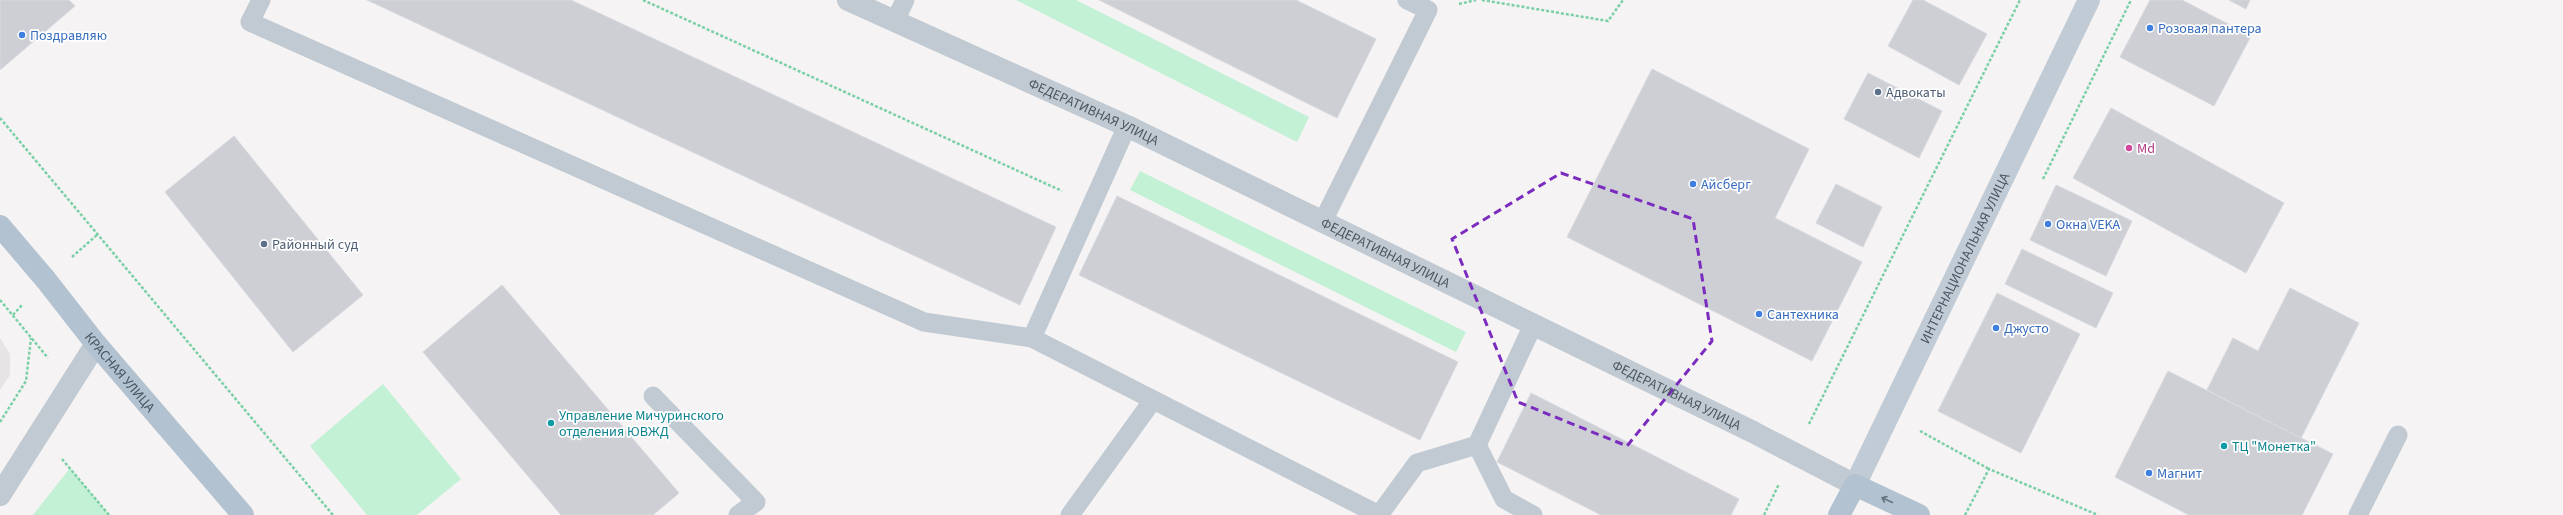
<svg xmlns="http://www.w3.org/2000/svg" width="2563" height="515" viewBox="0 0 2563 515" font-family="'Source Sans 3',sans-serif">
<rect width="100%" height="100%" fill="#f5f3f3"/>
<path fill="#e6e4e5" d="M0,338L10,354V375L0,390Z"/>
<path fill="#c3f1d5" d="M1016,0H1076L1309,117L1297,142Z
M1140,171L1466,332L1456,352L1130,190Z
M383,384L461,479L417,515H367L310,446Z
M70,468L109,515H33Z"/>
<path fill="#cdcfd5" stroke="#d7d9de" d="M0,0H69L75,6L0,70Z
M367,0H571L1056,227L1020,305Z
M1099,0H1296L1376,39L1337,118Z
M1913,0H1923L1987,34L1959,85L1888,46Z
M2150,0H2182L2251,36L2214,106L2120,57Z
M2229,0H2250L2246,9Z
M1652,69L1809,149L1775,218L1862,262L1812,361L1567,237Z
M1868,73L1942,111L1919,158L1844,119Z
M2111,108L2284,203L2246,273L2073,178Z
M234,136L363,295L293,352L165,192Z
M1836,184L1882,207L1863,247L1816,223Z
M2056,185L2132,221L2106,276L2030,240Z
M1117,196L1458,362L1420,440L1079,275Z
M2022,249L2113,293L2096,328L2005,284Z
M502,285L679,493L653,515H561L423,352Z
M2290,288L2359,323L2301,438L2207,390L2233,338L2258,351Z
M1997,293L2080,334L2021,453L1938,411Z
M2168,371L2333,454L2302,515H2189L2115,477Z
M1531,393L1739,499L1731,515H1601L1497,462Z"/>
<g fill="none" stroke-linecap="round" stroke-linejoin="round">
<path stroke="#7ad0a6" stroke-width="2.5" stroke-dasharray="3 2" stroke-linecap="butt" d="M643,0L1062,191
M1482,0L1608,21L1623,0
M1459,4L1476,0
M0,118L333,515
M2043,179L2131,0
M72,257L98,234
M0,300L48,358
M13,315L22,305
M0,422L26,381L31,338
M1809,424L2020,0
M1920,431L1989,469
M62,459L109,515
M1764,515L1779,484
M1965,515L1989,469L2098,515"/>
<path stroke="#c1cad2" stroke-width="19" d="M261,0L250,22L924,322L1032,338
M895,21L905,0
M1127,126L1032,338L1379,515L1417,463L1477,445L1533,325
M1323,221L1428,10L1407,0
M653,396L756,502L738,515
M1477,445L1504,499L1533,515
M1070,515L1153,400
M2358,515L2398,435"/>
<g stroke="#c1cad2" stroke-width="22">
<path id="s1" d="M848,0L1127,126L1753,432L1855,485"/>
<path d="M0,495L96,344"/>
</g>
<path stroke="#c1cbd6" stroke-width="22" id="s2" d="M1855,485L2089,0"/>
<g stroke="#b3c2d1" stroke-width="22">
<path id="s3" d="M0,226L46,280L96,344L243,515"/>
<path d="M1839,515L1855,485L1919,515"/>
</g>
</g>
<defs><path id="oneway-shaft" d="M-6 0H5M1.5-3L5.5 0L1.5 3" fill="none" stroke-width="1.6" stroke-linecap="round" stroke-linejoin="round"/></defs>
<use stroke="#64717d" href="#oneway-shaft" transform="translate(1887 500) rotate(-155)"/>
<path fill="none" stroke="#7b2cbf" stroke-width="3" stroke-dasharray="8 5" stroke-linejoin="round" d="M1561,173L1693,219L1712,341L1627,446L1518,402L1452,239Z"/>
<g fill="#3f7fe0" stroke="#fff" stroke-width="1.5">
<circle cx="2150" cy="28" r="4"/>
<circle cx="22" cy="35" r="4"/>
<circle cx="1693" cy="184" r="4"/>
<circle cx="2048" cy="224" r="4"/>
<circle cx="1759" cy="314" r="4"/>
<circle cx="1996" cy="328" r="4"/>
<circle cx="2149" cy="473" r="4"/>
</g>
<g fill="#5c6f8a" stroke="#fff" stroke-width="1.5">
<circle cx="1878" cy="92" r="4"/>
<circle cx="264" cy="244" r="4"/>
</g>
<circle fill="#d1479c" stroke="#fff" stroke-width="1.5" cx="2129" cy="148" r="4"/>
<g fill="#0f9aa8" stroke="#fff" stroke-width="1.5">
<circle cx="551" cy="423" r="4"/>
<circle cx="2224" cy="446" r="4"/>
</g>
<g text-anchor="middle" stroke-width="3.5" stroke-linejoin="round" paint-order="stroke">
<g font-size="14" fill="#366cbe" stroke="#fff" text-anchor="start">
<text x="2158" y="33">Розовая пантера</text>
<text x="30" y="40">Поздравляю</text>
<text x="1701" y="189">Айсберг</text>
<text x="2056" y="229">Окна VEKA</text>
<text x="1767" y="319">Сантехника</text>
<text x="2004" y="333">Джусто</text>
<text x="2157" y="478">Магнит</text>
</g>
<g font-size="14" fill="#4e5e75" stroke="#fff" text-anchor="start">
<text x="1886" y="97">Адвокаты</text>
<text x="272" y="249">Районный суд</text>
</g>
<g font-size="14" fill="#4a5661" stroke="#fff">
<text dy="5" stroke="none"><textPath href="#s1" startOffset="270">ФЕДЕРАТИВНАЯ УЛИЦА</textPath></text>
<text dy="5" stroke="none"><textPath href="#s1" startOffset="594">ФЕДЕРАТИВНАЯ УЛИЦА</textPath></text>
<text dy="5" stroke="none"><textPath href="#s2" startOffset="252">ИНТЕРНАЦИОНАЛЬНАЯ УЛИЦА</textPath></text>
<text dy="5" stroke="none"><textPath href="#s3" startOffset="189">КРАСНАЯ УЛИЦА</textPath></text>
<text dy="5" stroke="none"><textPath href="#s1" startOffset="918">ФЕДЕРАТИВНАЯ УЛИЦА</textPath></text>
</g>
<g font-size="14" fill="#b23c85" stroke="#fff" text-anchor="start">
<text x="2137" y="153">Md</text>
</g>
<g font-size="14" fill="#0d838f" stroke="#fff" text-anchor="start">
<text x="559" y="420">Управление Мичуринского<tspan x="559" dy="16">отделения ЮВЖД</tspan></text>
<text x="2232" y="451">ТЦ "Монетка"</text>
</g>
</g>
</svg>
